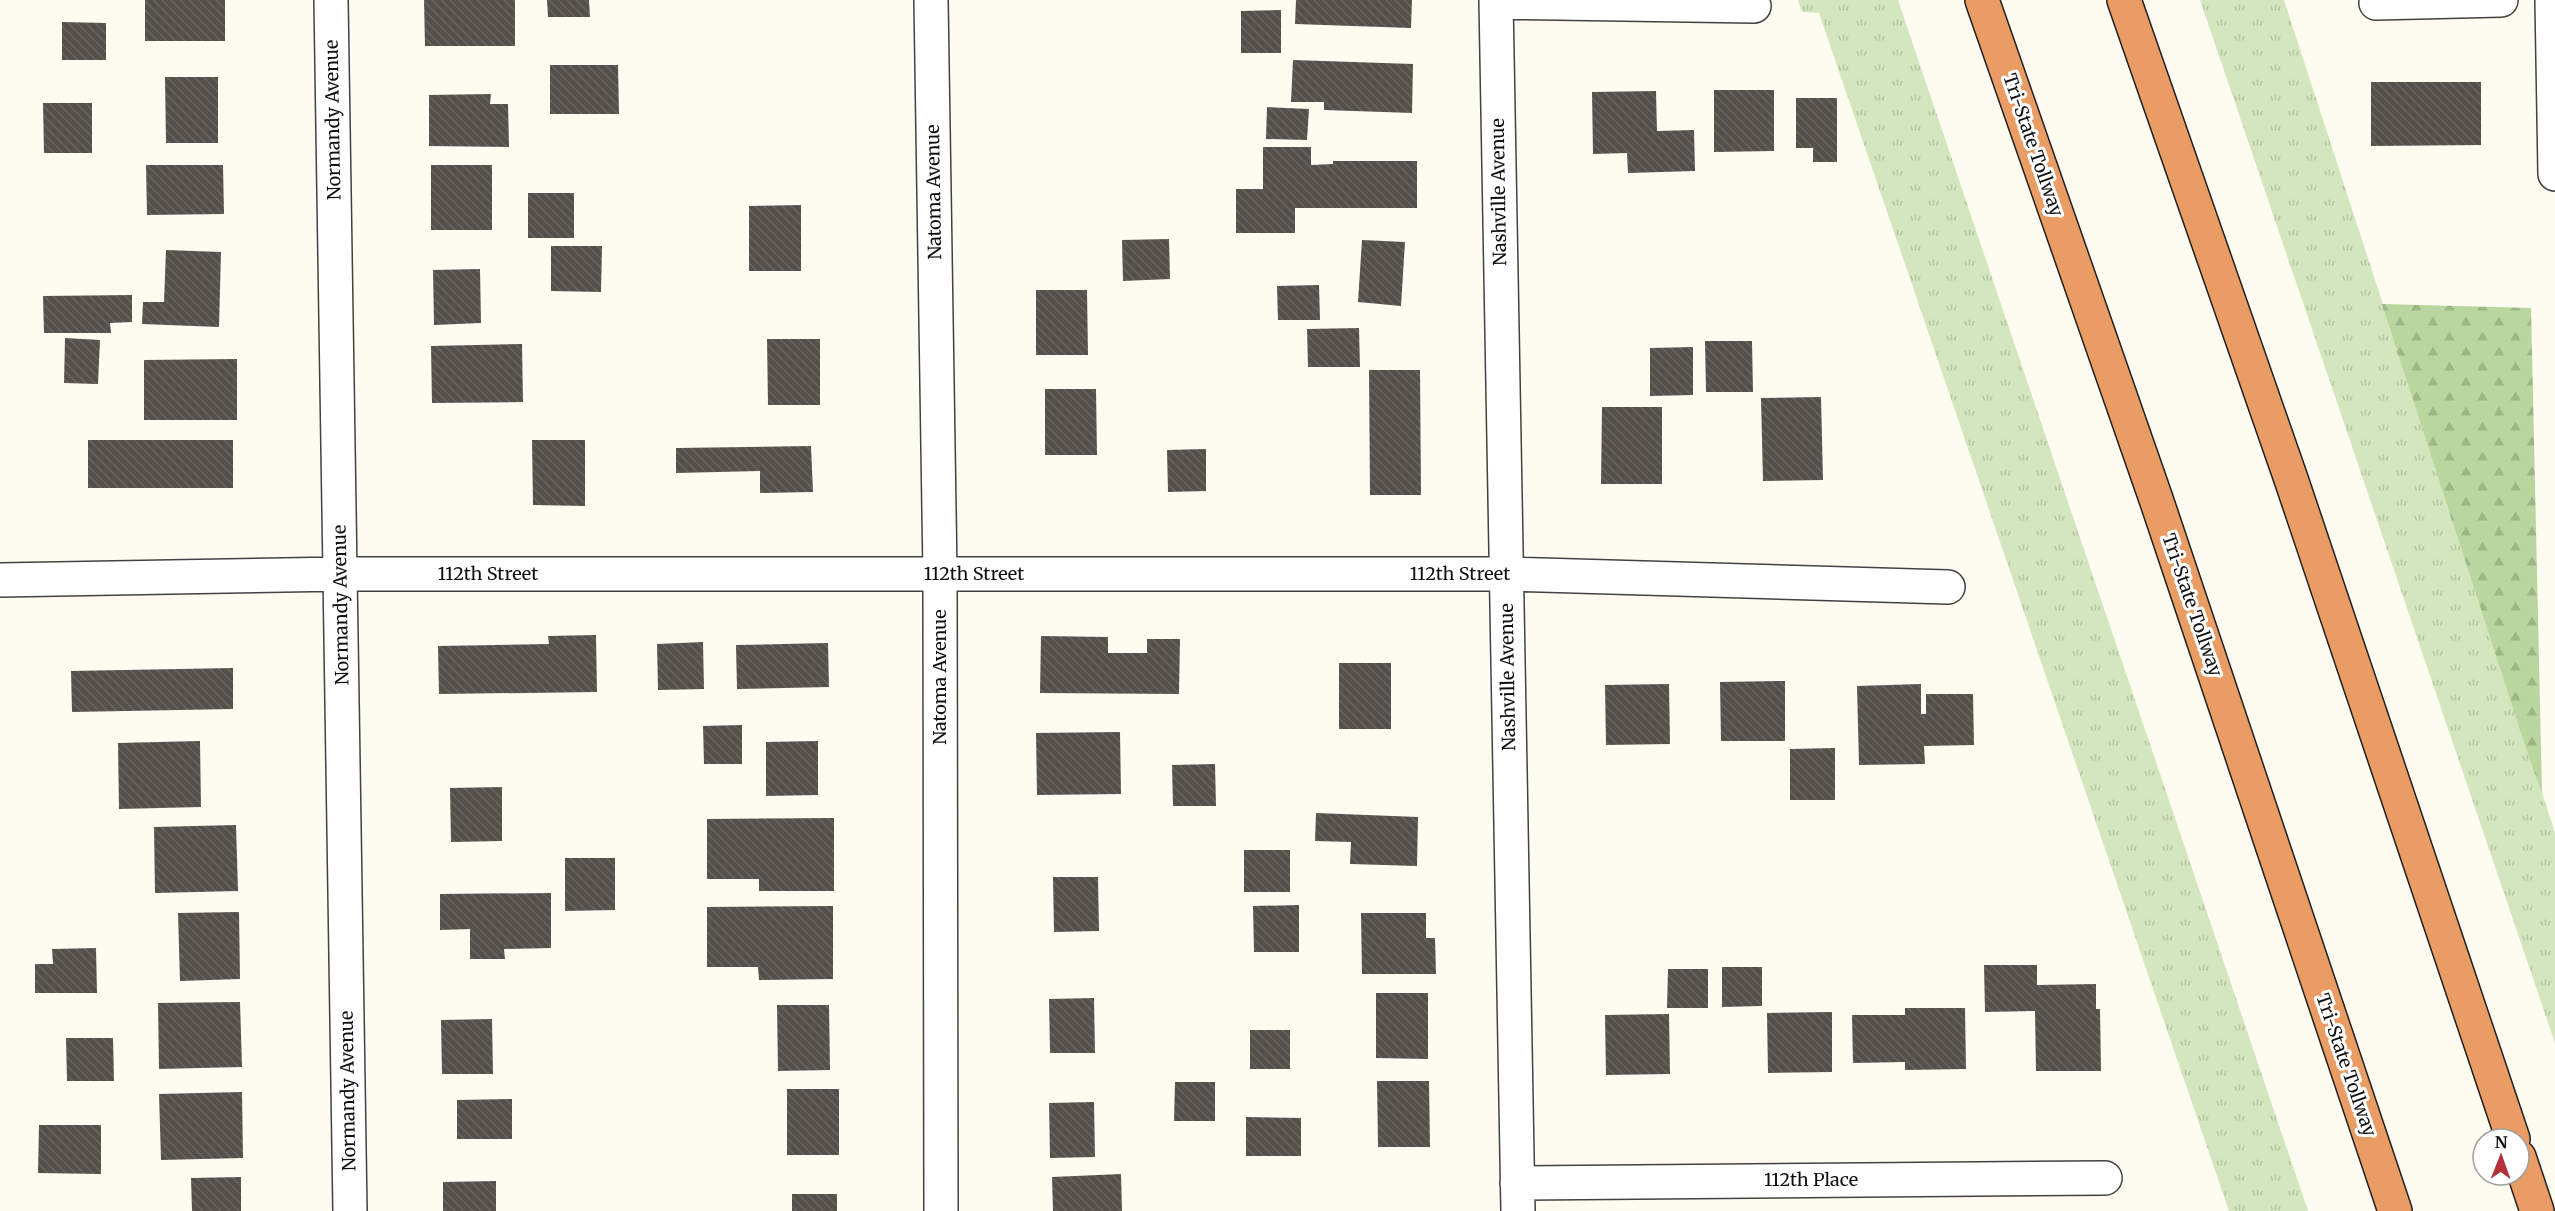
<svg xmlns="http://www.w3.org/2000/svg" width="2555" height="1211" viewBox="0 0 2555 1211" font-family="Merriweather,serif">
<defs>
<pattern id="grass-tufts" width="24" height="20" patternUnits="userSpaceOnUse" patternTransform="scale(1.5)"><rect width="24" height="20" fill="#d4e6bd"/><path d="M3 7l-1-3M5 7V3M7 7l1-3M15 17l-1-3M17 17v-4M19 17l1-3" fill="none" stroke="#b5c4a1"/></pattern>
<pattern id="forest-firs" width="22" height="20" patternUnits="userSpaceOnUse" patternTransform="scale(1.5)"><rect width="22" height="20" fill="#b8d69e"/><path d="M5 1l3.5 6h-7zM16 11l3.5 6h-7z" fill="#9db687"/></pattern>
<pattern id="building-back-hatch" width="6" height="6" patternUnits="userSpaceOnUse" patternTransform="scale(1.5)"><rect width="6" height="6" fill="#56504c"/><path d="M-1 5l2 2M0 0l6 6M5-1l2 2" fill="none" stroke="#696561"/></pattern>
</defs>
<rect width="100%" height="100%" fill="#fefbf1"/>
<path fill="url(#grass-tufts)" d="M1798,0H1898L2308,1211H2229L1819,13L1802,12Z
M2200,0H2284L2555,833V1043Z"/>
<path fill="url(#forest-firs)" d="M2382,304L2531,308L2542,794L2524,742Z"/>
<path fill="url(#building-back-hatch)" d="M145,0H225V41H145Z
M424,0H515V46H425Z
M547,0H589L590,17H548Z
M1296,0H1412L1411,28L1295,24Z
M1281,10V53H1241V11Z
M62,22L106,23V60H62Z
M1293,60L1413,64L1412,113L1324,110V102H1291Z
M550,65H618L619,114H550Z
M165,77H218V143H166Z
M2371,82H2481V145L2371,146Z
M1714,90H1774V151L1714,152Z
M1656,91L1657,131L1694,130L1695,171L1628,173L1627,153L1593,154L1592,92Z
M491,94L490,104H508L509,147L429,146V95Z
M1796,98H1837V162H1813V148H1796Z
M43,103H92V153H44Z
M1267,107L1309,109L1307,140L1266,139Z
M1263,147H1311V165L1333,164V161H1417V208H1295V233H1236V189H1263Z
M146,165H223L224,214L147,215Z
M431,165H492V230H431Z
M528,193H574V238H528Z
M801,205V271H749V206Z
M1169,239L1170,279L1123,281L1122,240Z
M1362,240L1405,242L1401,306L1358,302Z
M551,246H602L601,292L551,291Z
M166,250L221,252L219,327L142,324L143,302H164Z
M480,269L481,323L434,325L433,270Z
M1319,285L1320,320H1278L1277,286Z
M1036,290H1087L1088,355H1036Z
M132,295V322L110,323L111,333H44L43,296Z
M1359,328L1360,367H1308L1307,329Z
M65,338L100,340L98,384L64,383Z
M767,339H820V405H768Z
M1705,341H1752L1753,392H1706Z
M522,344L523,402L432,403L431,346Z
M1693,347V395L1650,396V348Z
M237,359V420H144V360Z
M1369,370H1420L1421,495H1370Z
M1045,389H1096L1097,455H1045Z
M1821,397L1823,480L1763,481L1761,398Z
M1602,407H1662V484H1601Z
M88,440H233V488H88Z
M532,440H585V506L533,505Z
M811,446L813,492L760,493V471L676,473V448Z
M1206,449V491L1168,492L1167,450Z
M596,635L597,692L439,694L438,646L549,644L548,636Z
M1041,636L1108,637V653H1147V639H1180L1179,694L1040,693Z
M703,642L704,689L658,690L657,644Z
M828,643L829,687L737,689L736,645Z
M1339,663H1391V729H1339Z
M233,668V709L72,712L71,671Z
M1785,681V741H1721L1720,682Z
M1669,684L1670,744L1606,745L1605,685Z
M1921,684V714H1926V694H1973L1974,745L1924,746L1925,764L1859,765L1857,686Z
M742,725V764H704L703,726Z
M1120,732L1121,794L1037,795L1036,733Z
M200,741L201,807L119,809L118,743Z
M818,741V795L766,796V742Z
M1835,748V800H1790V749Z
M1215,764L1216,806H1173L1172,765Z
M502,787V841L451,842L450,788Z
M1316,813L1418,817L1417,866L1350,864L1351,842L1315,841Z
M834,818V891H759V879H707V819Z
M236,825L238,891L155,893L154,827Z
M1244,850H1290V892H1244Z
M565,858H615V910L565,911Z
M1053,877H1098L1099,931L1054,932Z
M551,893V948L504,949L505,959H470V929L440,930V894Z
M1299,905V952H1254L1253,906Z
M833,906V979L759,980L758,967H707V907Z
M239,912L240,979L180,981L178,913Z
M1361,913H1426V938H1435L1436,974H1362Z
M96,948L97,993H35V964H53L52,949Z
M1984,965H2037V985L2096,984V1009H2100L2101,1071H2036L2035,1011L1985,1012Z
M1722,967H1762V1006L1722,1007Z
M1668,969H1708V1008H1667Z
M1376,993H1428V1059L1376,1058Z
M1094,998L1095,1053H1050L1049,999Z
M240,1002L242,1067L159,1069L158,1003Z
M777,1005H829L830,1070L778,1071Z
M1905,1008H1965L1966,1069L1905,1070V1062L1853,1063L1852,1015H1905Z
M1832,1012V1072L1768,1073L1767,1013Z
M1669,1014L1670,1074L1606,1075L1605,1015Z
M492,1019L493,1074H442L441,1020Z
M1250,1030H1290V1069H1250Z
M66,1038H113L114,1081H67Z
M1377,1081H1429L1430,1147H1378Z
M1175,1082H1215V1121H1174Z
M787,1089H839V1155H787Z
M242,1092L243,1158L161,1160L159,1094Z
M512,1099V1139H457V1100Z
M1094,1102L1095,1157L1050,1158L1049,1103Z
M1246,1117L1301,1118V1156H1246Z
M39,1125H101V1174L38,1173Z
M1121,1174L1122,1211H1053L1052,1177Z
M241,1177V1211H192L191,1178Z
M496,1181V1211H443V1182Z
M792,1194H837V1211H792Z"/>
<g fill="none" stroke-linecap="round" stroke-linejoin="round">
<defs>
<path id="minor" d="M331,0L350,1211
M931,0L940,574L941,1211
M1496,0L1518,1211
M2552,0L2555,174
M1496,2L1754,6
M2376,3L2501,0
M0,580L341,574H1506L1948,587
M1517,1183L2105,1178"/>
<path id="motorway" d="M1982,0L2156,499L2395,1211
M2124,0L2291,479L2513,1139
M2519,1157L2537,1211"/>
</defs>
<use href="#minor" stroke="#424242" stroke-width="36"/>
<use href="#motorway" stroke="#202020" stroke-width="36"/>
<use href="#minor" stroke="#fff" stroke-width="33"/>
<use href="#motorway" stroke="#e99d64" stroke-width="33"/>
</g>
<g text-anchor="middle" stroke-width="6" stroke-linejoin="round" paint-order="stroke">
<g font-size="18" fill="#0f0f0f" stroke="#fff">
<text transform="translate(333 120) rotate(-91)" y="6">Normandy Avenue</text>
<text transform="translate(2033 145) rotate(71)" y="6">Tri-State Tollway</text>
<text transform="translate(934 192) rotate(-91)" y="6">Natoma Avenue</text>
<text transform="translate(1499 192) rotate(-91)" y="6">Nashville Avenue</text>
<text x="488" y="580">112th Street</text>
<text x="974" y="580">112th Street</text>
<text x="1460" y="580">112th Street</text>
<text transform="translate(341 605) rotate(-91)" y="6">Normandy Avenue</text>
<text transform="translate(2192 605) rotate(71)" y="6">Tri-State Tollway</text>
<text transform="translate(940 677) rotate(-90)" y="6">Natoma Avenue</text>
<text transform="translate(1508 677) rotate(-91)" y="6">Nashville Avenue</text>
<text transform="translate(2346 1065) rotate(71)" y="6">Tri-State Tollway</text>
<text transform="translate(348 1091) rotate(-91)" y="6">Normandy Avenue</text>
<text x="1811" y="1186">112th Place</text>
</g>
</g>
<g transform="translate(2501 1157) rotate(1)"><circle r="28" fill="#ffffff" stroke="#9f9f9f" stroke-width="1.5"/>
<path d="M0-4.5L10 22L0 15L-10 22Z" fill="#b4313b"/>
<text y="-9" font-size="16" font-weight="bold" text-anchor="middle" fill="#0f0f0f">N</text>
</g>
</svg>
